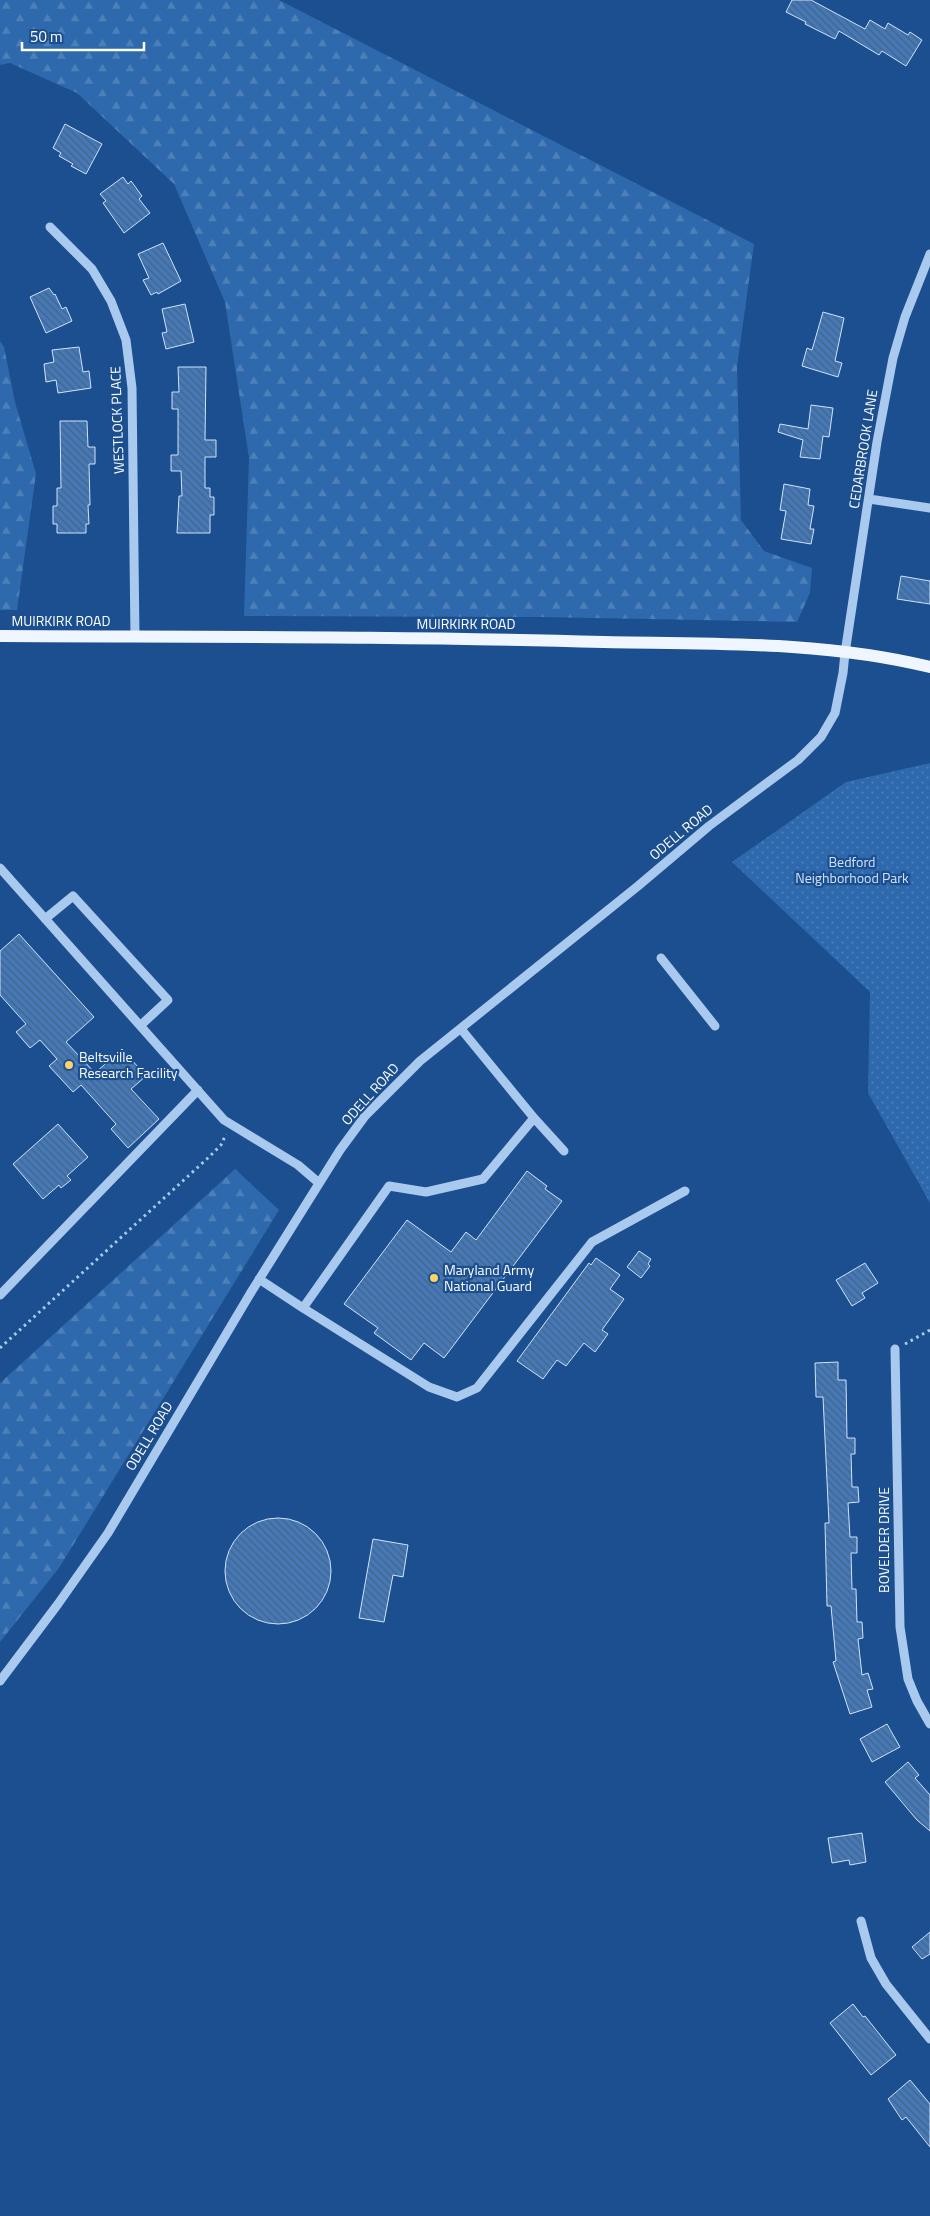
<svg xmlns="http://www.w3.org/2000/svg" width="930" height="2216" viewBox="0 0 930 2216" font-family="'Titillium Web',sans-serif">
<defs>
<pattern id="forest-firs" width="22" height="20" patternUnits="userSpaceOnUse" patternTransform="scale(1.25)"><rect width="22" height="20" fill="#2e69ad"/><path d="M5 1l3.5 6h-7zM16 11l3.5 6h-7z" fill="#4d80b9"/></pattern>
<pattern id="park-dots" width="8" height="8" patternUnits="userSpaceOnUse" patternTransform="scale(1.25)"><rect width="8" height="8" fill="#2e69ad"/><path d="M2 2h.1M6 6h.1" fill="none" stroke="#4d80b9" stroke-width="1.8" stroke-linecap="round"/></pattern>
<pattern id="building-back-hatch" width="6" height="6" patternUnits="userSpaceOnUse" patternTransform="scale(1.25)"><rect width="6" height="6" fill="#4478b7"/><path d="M-1 5l2 2M0 0l6 6M5-1l2 2" fill="none" stroke="#486282"/></pattern>
</defs>
<rect width="100%" height="100%" fill="#1b4f8f"/>
<path fill="url(#forest-firs)" d="M0,0H279L754,244L737,367L741,520L764,551L812,568L810,593L797,622L542,617L244,616L249,458L225,302L174,184L77,93L10,63L0,65Z
M0,341L4,347L15,402L36,474L17,610H0Z
M235,1169L279,1210L59,1568L0,1642V1383Z"/>
<path fill="url(#park-dots)" d="M930,763V1203L868,1093L870,992L732,862L846,782Z"/>
<path fill="url(#building-back-hatch)" stroke="#cfe3fa" d="M792,0H811L865,29L870,20L885,29L888,23L908,35L910,32L922,40L906,66L882,51L879,55L839,31L835,39L805,24L806,22L786,12Z
M65,124L102,144L86,174L71,166L73,164L59,156L61,153L53,148Z
M123,177L128,184L131,181L142,196L139,199L150,213L124,233L103,203L106,201L100,194Z
M163,243L181,281L158,294L157,292L151,295L143,280L149,278L138,254Z
M49,288L54,295L55,294L62,309L66,307L72,321L46,333L30,297Z
M185,304L194,342L166,349L162,333L167,332L162,309Z
M823,312L844,318L835,361L842,363L838,377L802,366L807,348L812,350Z
M79,347L83,372L89,371L91,388L58,393L56,380L46,382L44,364L54,362L52,350Z
M178,367H206L205,440H216V457H205V488H210V497H214V515H210V533H177L179,496H182L181,471H171V455H178V409H172V392H179Z
M811,405L833,408L829,437L823,436L820,459L800,457L803,440L778,432L780,424L808,429Z
M60,421H87L88,447H95V464H89L90,505H88L89,524H86V533H57V524H53V506H57V488H61Z
M784,484L810,489L808,505L814,506L810,529H814L811,544L781,539L786,511L780,510Z
M901,576L930,581V604L897,599Z
M19,934L94,1017L66,1042L95,1073L122,1049L146,1076L131,1089L159,1119L128,1148L111,1129L116,1124L81,1085L73,1092L49,1066L57,1059L40,1040L30,1048L16,1032L26,1024L0,995V951Z
M58,1124L88,1157L67,1176L71,1180L61,1188L59,1185L43,1199L13,1164Z
M527,1171L547,1186L545,1189L562,1201L444,1358L424,1343L411,1360L374,1333L378,1328L344,1304L407,1220L451,1252L466,1232L476,1240Z
M639,1251L651,1259L648,1264L650,1266L641,1278L627,1267Z
M596,1258L620,1275L610,1289L624,1299L602,1330L608,1334L595,1352L584,1343L566,1366L557,1360L543,1379L517,1361L589,1263L591,1265Z
M865,1263L878,1283L862,1293L865,1298L852,1306L836,1280Z
M838,1362V1380H846L847,1438H855V1454H851L852,1487H858L859,1502L848,1503L850,1537H857V1553H851L852,1589H856L857,1622H862L863,1638L858,1639L862,1675L868,1673L873,1689L867,1690L872,1707L850,1714L833,1662L836,1661L831,1606H827L825,1523H829L823,1397H816L815,1363Z
M225 1571a53 53 0 1 1 106 0a53 53 0 1 1-106 0Z
M373,1539L408,1545L403,1577L393,1575L384,1622L359,1618Z
M887,1724L900,1747L872,1762L860,1739Z
M908,1762L919,1775L915,1778L930,1795V1831L917,1820L885,1782Z
M862,1833L866,1862L850,1865L849,1860L832,1863L828,1838Z
M930,1932V1954L922,1959L912,1947Z
M853,2004L863,2017L865,2016L896,2055L871,2075L830,2023Z
M910,2080L930,2104V2147L906,2117L902,2120L888,2099Z"/>
<g fill="none" stroke-linecap="round" stroke-linejoin="round">
<path stroke="#a9c9ee" stroke-width="3" stroke-dasharray="2.5 4" stroke-linecap="butt" d="M905,1344L930,1330
M0,1348L209,1157L221,1145L226,1134"/>
<path stroke="#a9c9ee" stroke-width="9" d="M50,227L92,269L111,301L126,340L132,388L135,637
M869,499L930,508
M0,868L224,1120L298,1165L319,1183
M45,919L73,896L168,1000L141,1025
M661,958L715,1026
M534,1118L564,1151
M259,1279L303,1308L389,1186L426,1192L483,1179L534,1118L461,1029
M0,1295L198,1090
M303,1308L429,1387L457,1397L477,1388L592,1242L685,1191
M895,1349L900,1627L908,1679L917,1701L930,1724
M0,1681L58,1604L108,1533L250,1294L340,1150L365,1116L420,1061L638,886L709,826L798,760L821,737L835,713L843,673L845,653L877,442L893,358L905,317L930,254
M861,1921L871,1958L886,1984L930,2039"/>
<path stroke="#f0f6ff" stroke-width="12" d="M0,636C201,637 403,636 604,642C712,644 825,641 930,667"/>
</g>
<g fill="#ffd166" stroke="#1b4f8f" stroke-width="2">
<circle cx="69" cy="1065" r="5"/>
<circle cx="434" cy="1278" r="5"/>
</g>
<g text-anchor="middle" stroke-width="4.5" stroke-linejoin="round" paint-order="stroke">
<g font-size="14" fill="#fff" stroke="#1b4f8f">
<text transform="translate(117 420) rotate(-92)" y="5">WESTLOCK PLACE</text>
<text transform="translate(863 449) rotate(-81)" y="5">CEDARBROOK LANE</text>
<text x="61" y="626">MUIRKIRK ROAD</text>
<text x="466" y="629">MUIRKIRK ROAD</text>
<text transform="translate(681 832) rotate(-40)" y="5">ODELL ROAD</text>
<text transform="translate(370 1094) rotate(-48)" y="5">ODELL ROAD</text>
<text transform="translate(149 1436) rotate(-59)" y="5">ODELL ROAD</text>
<text transform="translate(884 1540) rotate(-90)" y="5">BOVELDER DRIVE</text>
</g>
<g font-size="14" fill="#cfe3fa" stroke="#1b4f8f">
<text x="852" y="867">Bedford<tspan x="852" dy="16">Neighborhood Park</tspan></text>
</g>
<g font-size="14" fill="#fff" stroke="#1b4f8f" text-anchor="start">
<text x="79" y="1062">Beltsville<tspan x="79" dy="16">Research Facility</tspan></text>
<text x="444" y="1275">Maryland Army<tspan x="444" dy="16">National Guard</tspan></text>
</g>
</g>
<path d="M22 42v8h122v-8" fill="none" stroke="#ffffff" stroke-width="2.5"/>
<text x="30" y="42" font-size="15" fill="#ffffff" stroke="#1b4f8f" stroke-width="4" paint-order="stroke">50 m</text>
</svg>
